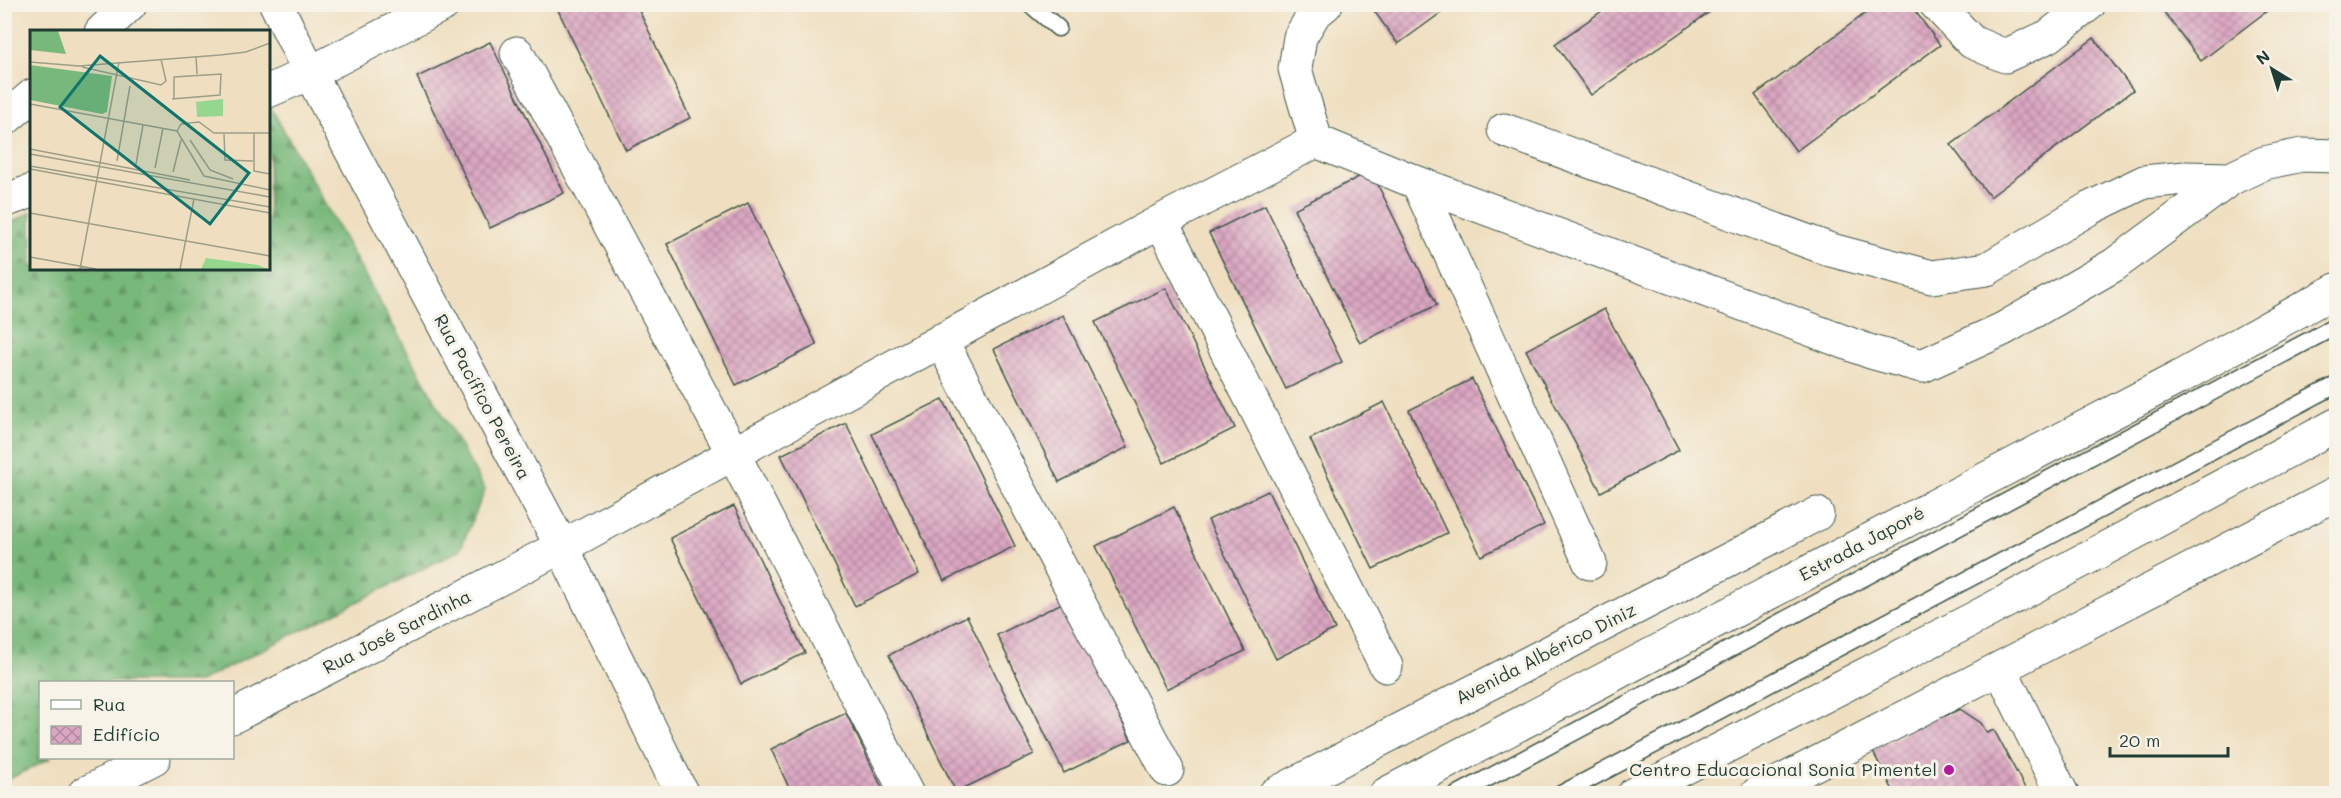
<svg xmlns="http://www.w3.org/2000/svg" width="2341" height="798" viewBox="0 0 2341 798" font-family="Mali,sans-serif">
<defs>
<pattern id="forest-firs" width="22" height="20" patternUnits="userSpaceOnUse" patternTransform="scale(1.5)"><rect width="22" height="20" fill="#78b87a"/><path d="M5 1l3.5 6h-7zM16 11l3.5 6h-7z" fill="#629765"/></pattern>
<pattern id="building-cross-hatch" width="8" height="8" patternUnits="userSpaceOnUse" patternTransform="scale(1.5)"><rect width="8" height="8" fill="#dba6c2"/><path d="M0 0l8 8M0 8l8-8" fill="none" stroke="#b1889e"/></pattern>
</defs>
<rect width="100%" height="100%" fill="#f7f3e8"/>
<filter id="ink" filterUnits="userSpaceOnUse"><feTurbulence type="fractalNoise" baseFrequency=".0167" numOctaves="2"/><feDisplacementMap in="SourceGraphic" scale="12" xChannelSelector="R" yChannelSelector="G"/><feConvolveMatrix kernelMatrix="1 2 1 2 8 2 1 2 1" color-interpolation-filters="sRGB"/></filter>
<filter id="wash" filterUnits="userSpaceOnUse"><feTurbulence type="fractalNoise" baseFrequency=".008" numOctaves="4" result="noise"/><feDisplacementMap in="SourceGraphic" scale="24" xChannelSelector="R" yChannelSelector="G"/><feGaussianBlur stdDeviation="1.35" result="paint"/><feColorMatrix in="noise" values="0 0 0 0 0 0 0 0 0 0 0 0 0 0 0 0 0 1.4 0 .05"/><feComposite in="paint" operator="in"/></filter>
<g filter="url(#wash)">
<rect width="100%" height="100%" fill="#efdfc0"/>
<path fill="url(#forest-firs)" stroke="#4c7a57" stroke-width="1.5" d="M269,104L485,490L460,550L199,682H40V758H51L5,781V226L31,212L32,268H268Z"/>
<g id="blocks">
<path fill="url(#building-cross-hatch)" d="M555,4H636L690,118L626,150Z
M1369,4H1453L1398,44Z
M1612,4H1721L1591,95L1555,44Z
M1878,4H1910L1940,45L1796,151L1755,95Z
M2158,4H2276L2201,61Z
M2094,38L2133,90L1990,197L1951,145Z
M490,42L564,193L490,228L417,77Z
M1371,171L1437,305L1360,343L1294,209Z
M748,203L817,345L736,385L667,244Z
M1265,205L1342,362L1286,389L1209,233Z
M1166,288L1235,428L1164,463L1095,322Z
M1604,309L1679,450L1601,492L1526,350Z
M1063,315L1128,447L1059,482L994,349Z
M1472,379L1544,525L1481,556L1409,410Z
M943,399L1015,546L944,581L872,434Z
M1384,402L1447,533L1373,569L1310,439Z
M846,423L919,574L855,606L781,455Z
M1268,491L1335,629L1276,659L1208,520Z
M734,506L805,653L741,684L670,538Z
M1174,507L1245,651L1166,689L1096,546Z
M1064,602L1131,740L1064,773L997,635Z
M967,616L1034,754L956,792L889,655Z
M1960,709L1981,723L1987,733L1994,730L2026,790L2021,794H1895L1872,750L1942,712L1945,716Z
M846,713L885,794H792L771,749Z"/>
</g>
</g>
<g filter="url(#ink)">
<use href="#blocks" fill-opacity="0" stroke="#3e5549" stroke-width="1.5"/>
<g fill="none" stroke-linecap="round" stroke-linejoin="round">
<defs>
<path id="service" d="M1030,4L1058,28
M1458,794L2336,326
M1561,794L2336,385"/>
<path id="minor" d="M1936,4L1972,42L2005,56L2049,36L2089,4
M517,53L733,453L907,794
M268,91L310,73L444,4
M1504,130L1831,250L1932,277L1987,269L2090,208L2144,182L2185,178L2230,179
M1316,141L1295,69L1300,37L1314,14L1326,4
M1418,183L1590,563
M4,201L32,191
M1161,221L1386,666
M941,340L1167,770
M2000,668L2062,794
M232,717L582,536L1161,221L1316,141L1418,183L1871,352L1922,366L2003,329L2114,265L2230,179L2264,163L2302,155L2336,156
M84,794L154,758
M1275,794L1817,514
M1757,794L2336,494"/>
<path id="secondary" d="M276,4L310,73L562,547L682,794
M101,32L130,4
M4,120L32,96"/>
<path id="primary" d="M1386,794L2180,377L2336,290
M1634,794L1975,618L2336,425"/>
</defs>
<use href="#service" stroke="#3e5549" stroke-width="19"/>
<use href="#minor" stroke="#3e5549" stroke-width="35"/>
<use href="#secondary" stroke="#3e5549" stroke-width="35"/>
<use href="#primary" stroke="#3e5549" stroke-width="35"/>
<use href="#service" stroke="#fff" stroke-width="16"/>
<use href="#minor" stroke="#fff" stroke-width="33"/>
<use href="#secondary" stroke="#fff" stroke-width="33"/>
<use href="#primary" stroke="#fff" stroke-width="33"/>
</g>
</g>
<circle fill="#b5179e" stroke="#f7f3e8" stroke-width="2" cx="1949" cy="770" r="6"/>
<g text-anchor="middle" stroke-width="6" stroke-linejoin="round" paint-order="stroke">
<g font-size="18" fill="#1f3d34" stroke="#f7f3e8">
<text transform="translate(482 397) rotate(62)" y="6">Rua Pacífico Pereira</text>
<text transform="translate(1862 544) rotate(-28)" y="6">Estrada Japoré</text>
<text transform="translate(397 632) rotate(-27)" y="6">Rua José Sardinha</text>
<text transform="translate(1546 654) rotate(-27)" y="6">Avenida Albérico Diniz</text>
</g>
<g font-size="18" fill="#1f3d34" stroke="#f7f3e8" text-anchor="end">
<text x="1937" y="776">Centro Educacional Sonia Pimentel</text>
</g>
</g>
<g transform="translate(30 30)">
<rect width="240" height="240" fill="#efdfc0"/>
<path d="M0,1H28L36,24L0,20ZM0,35L82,46L77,82L72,84L0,70Z" fill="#78b87a"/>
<path d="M176,228L228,235L237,239H171Z" fill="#95d78f"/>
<path d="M193,69V86L167,87L166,72Z" fill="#95d78f"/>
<path fill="none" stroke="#9c9e88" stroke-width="1.5" d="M166,26L167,44M0,32L49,36L190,25L216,22L240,13M52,37L131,55L136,51L131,29M142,69L190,65L191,44L144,47V69M0,74L147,101L174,146L240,160M147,101L151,94L169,92L184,103H240M224,103V141L240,144M194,104L195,130L223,131M160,110L180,140L203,149M0,119L160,150M0,124L240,167M87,131L100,56M106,134L113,95M0,136L240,177M125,138L133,98M0,139L240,183M143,142L151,110M0,183L240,226M0,227L66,239M50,239L89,32M150,239L164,169"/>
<path fill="#0f766e" fill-opacity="0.15" stroke="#0f766e" stroke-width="3" d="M70,26L219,143L180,194L30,77Z"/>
<rect width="240" height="240" fill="none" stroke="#1f3d34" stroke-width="3"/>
</g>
<rect width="2341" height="798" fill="none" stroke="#f7f3e8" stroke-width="24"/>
<rect x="39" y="681" width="195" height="78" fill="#f7f3e8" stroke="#a1aaa0" stroke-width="1.5"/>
<rect x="51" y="700" width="30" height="9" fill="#ffffff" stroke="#a1aaa0" stroke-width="1.5"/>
<text x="93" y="711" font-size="18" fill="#1f3d34">Rua</text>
<rect x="51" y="726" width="30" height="18" fill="url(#building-cross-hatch)" stroke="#a1aaa0" stroke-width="1.5"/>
<text x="93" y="741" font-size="18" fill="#1f3d34">Edifício</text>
<g transform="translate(2272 69) rotate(322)" stroke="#f7f3e8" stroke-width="4.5" paint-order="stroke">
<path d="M0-4.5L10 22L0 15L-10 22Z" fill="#1f3d34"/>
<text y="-9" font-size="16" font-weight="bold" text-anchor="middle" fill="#1f3d34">N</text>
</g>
<path d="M2110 747v9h118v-9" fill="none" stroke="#1f3d34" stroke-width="3"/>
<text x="2119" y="747" font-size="18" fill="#1f3d34" stroke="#f7f3e8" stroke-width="4.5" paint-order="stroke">20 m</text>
</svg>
